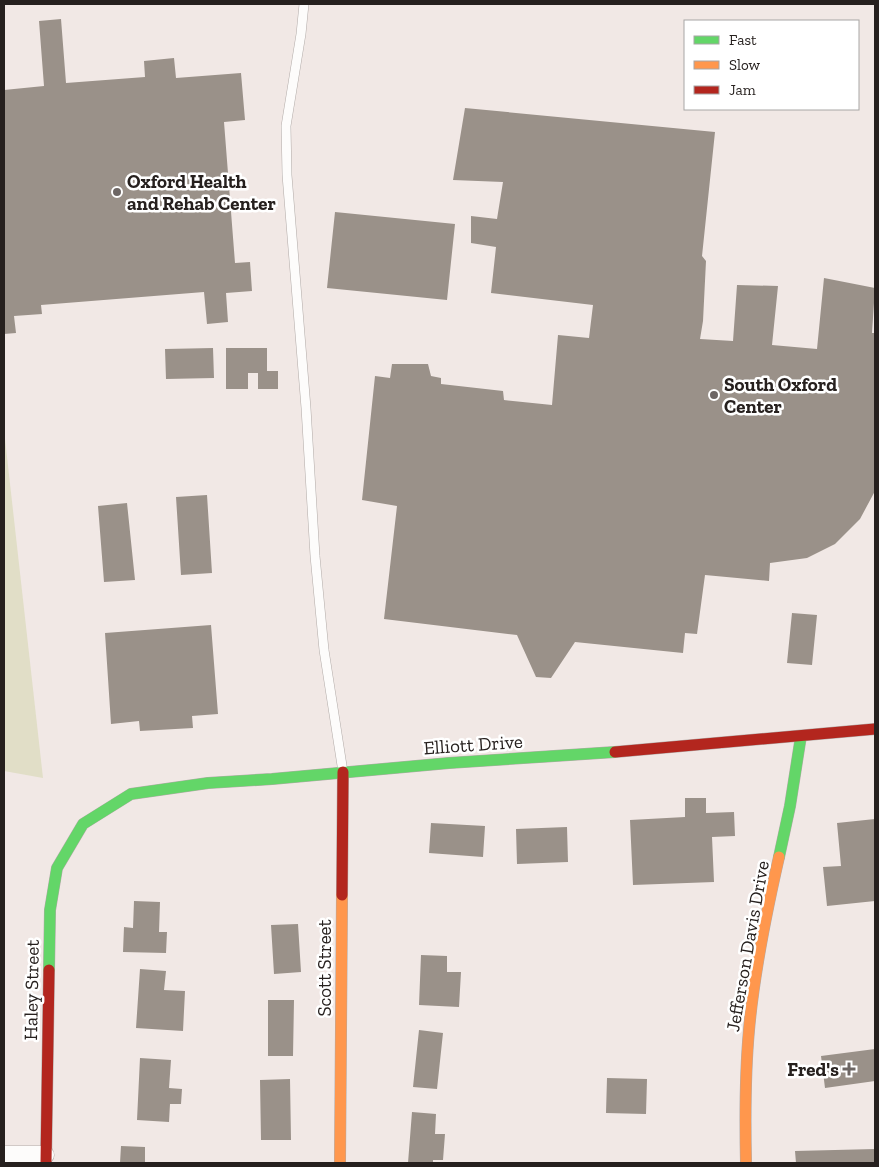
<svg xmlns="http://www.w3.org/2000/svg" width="879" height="1167" viewBox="0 0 879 1167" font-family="'Zilla Slab',serif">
<rect width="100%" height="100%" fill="#f1e8e5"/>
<path fill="#e1dec7" d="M4,430L43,778L4,771Z"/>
<path fill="#9a9189" d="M61,19L66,83L145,77L144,61L174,58L176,78L241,73L245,120L224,122L235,263L250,262L252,291L226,293L228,322L207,324L204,292L41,305L42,314L14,316L16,333L4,334V90L44,86L39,21Z
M465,108L715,132L702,256L706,261L703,321L700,339L733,341L737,285L778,286L772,345L817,349L824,278L875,288L872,333H875V491L860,519L835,544L807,558L770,563L769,581L705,575L697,634L685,633L683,653L575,642L551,678L536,677L517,635L384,619L397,506L362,500L375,376L390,378L392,364H428L431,376L441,378V384L503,391L504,400L552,405L558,335L589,338L593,305L491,293L496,247L471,243V216L497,219L503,182L453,180Z
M335,212L455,224L447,300L327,288Z
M213,348L214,378L166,379L165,349Z
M226,348H267V371H278V389H258V373H248V389H226Z
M207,495L212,573L181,575L176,497Z
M127,503L135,580L104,582L98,506Z
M792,613L817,615L812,665L787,663Z
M211,625L218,714L192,716L193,728L140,731L139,721L111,724L105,633Z
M685,798H706V813L734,812L735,836L712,837L714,882L633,885L630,820L685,817Z
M875,819V901L827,906L823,867L841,866L837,823Z
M431,823L485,826L483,857L429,853Z
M567,827L568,862L517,864L516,829Z
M134,901L160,902L159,932H167L166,953L123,952L124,927L133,928Z
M298,924L301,972L274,974L271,925Z
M421,955L447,956V972H461L459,1007L419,1005Z
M140,969L166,971L164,990L185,991L183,1031L136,1028Z
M268,1000H294L293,1056H268Z
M419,1030L443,1033L437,1089L413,1087Z
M875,1049V1081L825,1088L821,1056Z
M140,1058L171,1060L169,1088L182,1089L181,1104H170L169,1122L137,1120Z
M607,1078L647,1079L646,1114L606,1113Z
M290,1079L291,1140H261L260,1080Z
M412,1112L436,1114L435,1134H445L443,1160H433V1163H408Z
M121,1146L145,1147V1163H120Z
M875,1149V1163H796L795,1151Z"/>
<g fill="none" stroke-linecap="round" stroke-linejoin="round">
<defs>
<path id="lane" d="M304,4L301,34L286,126L287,175L306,408L315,556L324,650L343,772"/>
<path id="street" d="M4,1155H45"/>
<path id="fast" d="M779,857L790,806L801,736
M49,970L50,910L57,868L83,824L131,794L208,783L272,779L449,763L615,752"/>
<path id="slow" d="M340,1163L342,895
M746,1163C745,1119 745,1074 749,1030C754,972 766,914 779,857"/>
<path id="jam" d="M615,752L875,729
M342,895L343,772
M46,1163L49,970"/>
</defs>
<use href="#lane" stroke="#b1aaa7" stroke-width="10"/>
<use href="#street" stroke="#b1aaa7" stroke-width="19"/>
<use href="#fast" stroke="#b1aaa7" stroke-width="12"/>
<use href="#slow" stroke="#b1aaa7" stroke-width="12"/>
<use href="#jam" stroke="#b1aaa7" stroke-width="12"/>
<use href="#lane" stroke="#fdfcfb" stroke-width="9"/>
<use href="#street" stroke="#fdfcfb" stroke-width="18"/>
<use href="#fast" stroke="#63d668" stroke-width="11"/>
<use href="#slow" stroke="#ff974d" stroke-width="11"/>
<use href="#jam" stroke="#b3261e" stroke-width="11"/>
</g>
<g fill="#6d6664" stroke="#fff" stroke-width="2">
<circle cx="117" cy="192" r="5"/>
<circle cx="714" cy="395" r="5"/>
<path d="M846.5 1061.5h5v5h5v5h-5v5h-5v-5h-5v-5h5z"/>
</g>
<g text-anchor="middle" stroke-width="5" stroke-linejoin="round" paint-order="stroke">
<g font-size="19" font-weight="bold" fill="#26201e" stroke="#fff" text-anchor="start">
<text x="127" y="188">Oxford Health<tspan x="127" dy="22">and Rehab Center</tspan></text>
<text x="724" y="391">South Oxford<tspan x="724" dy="22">Center</tspan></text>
<text x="839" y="1076" text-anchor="end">Fred's</text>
</g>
<g font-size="19" fill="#26201e" stroke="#fff">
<text transform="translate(473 744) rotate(-4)" y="7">Elliott Drive</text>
<text transform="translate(747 946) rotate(-80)" y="7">Jefferson Davis Drive</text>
<text transform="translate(324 968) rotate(-90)" y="7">Scott Street</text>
<text transform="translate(31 990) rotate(-89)" y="7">Haley Street</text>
</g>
</g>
<rect width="879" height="1167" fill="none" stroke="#26201e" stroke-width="10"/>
<rect x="684" y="20" width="175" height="90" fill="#ffffff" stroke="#a8a6a5"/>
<rect x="694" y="36" width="25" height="8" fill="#63d668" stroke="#a8a6a5"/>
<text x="729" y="45" font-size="15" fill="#26201e">Fast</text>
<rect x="694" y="61" width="25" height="8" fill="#ff974d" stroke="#a8a6a5"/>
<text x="729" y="70" font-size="15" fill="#26201e">Slow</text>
<rect x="694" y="86" width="25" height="8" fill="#b3261e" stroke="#a8a6a5"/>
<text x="729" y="95" font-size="15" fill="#26201e">Jam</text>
</svg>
